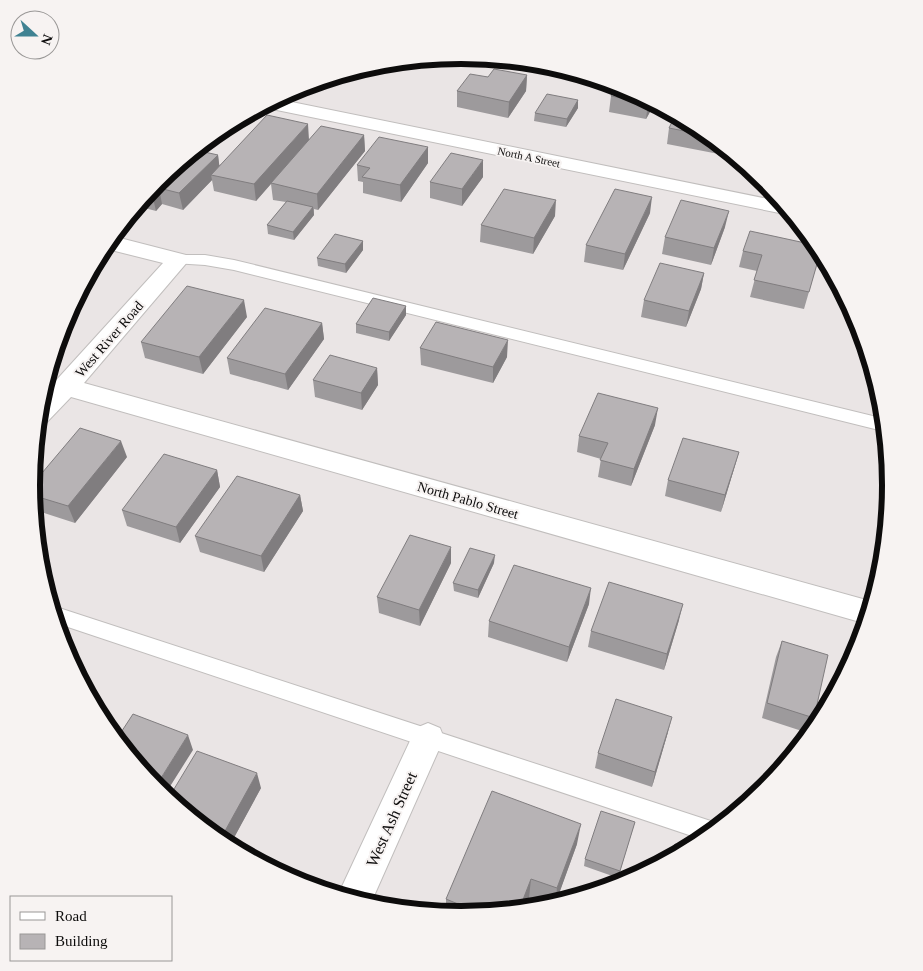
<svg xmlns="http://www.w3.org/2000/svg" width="923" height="971" viewBox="0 0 923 971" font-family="'Times New Roman',serif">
<rect width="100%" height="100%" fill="#eae5e5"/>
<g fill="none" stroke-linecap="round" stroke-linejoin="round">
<defs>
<path id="lane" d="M178,255H205L234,260L885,419L887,432L234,270L205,265L173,263L170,260L173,257Z
M51,606H53L723,825L704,840L56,623Z"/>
<path id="street" d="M277,99L783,202L794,216L262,107Z
M112,236L186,255L189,260L84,383L870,601L874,602L867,624L71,397L47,422L37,425L41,397L163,263L103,248Z
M428,723L440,728L444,738L370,905L338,895L416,728Z"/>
</defs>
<use href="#lane" stroke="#c1bebd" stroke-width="2"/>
<use href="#street" stroke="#c1bebd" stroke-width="2"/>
<use href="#lane" fill="#fff" fill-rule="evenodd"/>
<use href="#street" fill="#fff" fill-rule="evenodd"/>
</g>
<path fill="#9d9a9c" d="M527,75L526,91L508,118L457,107V91L488,77Z
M611,96L655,103L646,119L609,112Z
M578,100V108L566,127L534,121L535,113Z
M669,128H701L730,152L729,156L667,144Z
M364,135L365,151L318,210L314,209V215L294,240L268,234L267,225L286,202L273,200L271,184L256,201L214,191L212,180L183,210L162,204L156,211L137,206L157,181L190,161L218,155L219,165L309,139Z
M428,147V163L401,202L363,193V182L358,181L357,165Z
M483,177L462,206L430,198V182Z
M650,213L623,270L584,262L586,245Z
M555,216L533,254L480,242L481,225Z
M725,227L711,265L662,254L665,237Z
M363,241V250L346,273L318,266L317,258Z
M821,250L804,309L750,297L757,271L739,267L743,251Z
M704,273L701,289L686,327L641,317L644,300Z
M406,306V315L389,341L356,333V324Z
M247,317L203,374L145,358L141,342Z
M322,323L324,339L288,390L230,374L227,358Z
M420,348L507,357L493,383L421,365Z
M377,368L378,385L362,410L315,397L313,380Z
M655,425L631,486L598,477L601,459L577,452L579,436Z
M739,452L721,512L665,496L668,480Z
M127,457L75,523L41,512L35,520L31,486Z
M217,470L220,487L180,543L127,526L122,510Z
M300,495L303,511L264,572L200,552L195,536Z
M451,563L420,626L379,613L377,597Z
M494,563L478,598L454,591L453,583Z
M589,604L567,662L488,637L489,621Z
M679,620L664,670L588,647L591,631Z
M782,641L814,718L808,733L762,718L776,657Z
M668,732L652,787L595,768L598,753Z
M261,788L230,845L222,843L168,799Z
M635,822L618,878L584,866L585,859Z
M577,844L555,904L551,906L529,898L525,910L461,916L446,914V899Z"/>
<path fill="#807d7f" d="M527,75L526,91L508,118L509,102Z
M578,100V108L566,127L567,119Z
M650,101L655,103L646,119L648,103Z
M308,124L309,140L256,201L254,184Z
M364,135L365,151L318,210L317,194Z
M428,147V163L401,202L400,185Z
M218,155L220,171L211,175L212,180L183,210L179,193Z
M483,160V177L462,206V189Z
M159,188L162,204L156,211L152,194Z
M652,197L650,213L623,270L625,254Z
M556,200L555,216L533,254L534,238Z
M313,207L314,215L294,240L293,232Z
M729,211L725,227L711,265L714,248Z
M363,241V250L346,273L345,264Z
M704,273L701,289L686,327L689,311Z
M244,300L247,317L203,374L199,357Z
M406,306V315L389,341V332Z
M322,323L324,339L288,390L285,374Z
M508,340L507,357L493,383V367Z
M377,368L378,385L362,410L361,393Z
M658,408L655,425L631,486L634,469Z
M121,441L127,457L75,523L68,506Z
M739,452L734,469L721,512L725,495Z
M217,470L220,487L180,543L176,527Z
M300,495L303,511L264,572L261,556Z
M35,496L41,512L35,520L33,498Z
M451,547V563L420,626L419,610Z
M495,555L494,563L478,598V590Z
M591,588L589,604L567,662L569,647Z
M683,604L679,620L664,670L667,654Z
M672,717L668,732L652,787L655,772Z
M188,735L193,750L164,796L157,790L156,786Z
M257,773L261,788L230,845L225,831Z
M581,824L577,844L555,905L557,888Z
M280,865L283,876L276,872Z
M531,879L529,898L525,910H519Z"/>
<path fill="#b7b3b5" stroke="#807d7f" d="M494,69L527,75L509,102L457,91L470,74L488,77Z
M617,85L626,88L650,101L648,103L611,96Z
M547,94L578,100L567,119L535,113Z
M676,114L701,128L710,136L669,128Z
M267,115L308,124L254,184L211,175Z
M321,126L364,135L317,194L271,183Z
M379,137L428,147L400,185L362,177L370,168L357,165Z
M200,151L218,155L179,193L159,188L152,194L148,193L157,181L184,160L190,161Z
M451,153L483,160L462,189L430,182Z
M504,189L556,200L534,238L481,225Z
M615,189L652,197L625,254L586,245Z
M681,200L729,211L714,248L665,237Z
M287,201L313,207L293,232L267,225Z
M750,231L819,246L821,250L809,292L754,280L762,255L743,251Z
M335,234L363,241L345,264L317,258Z
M660,263L704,273L689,311L644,300Z
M187,286L244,300L199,357L141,342Z
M373,298L406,306L389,332L356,324Z
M265,308L322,323L285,374L227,358Z
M436,322L508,340L493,367L420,348Z
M330,355L377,368L361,393L313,380Z
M598,393L658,408L634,469L600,460L608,443L579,436Z
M80,428L121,441L68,506L35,496L33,498L31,486Z
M683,438L739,452L725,495L668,480Z
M164,454L217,470L176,527L122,510Z
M237,476L300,495L261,556L195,536Z
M410,535L451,547L419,610L377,597Z
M470,548L495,555L478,590L453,583Z
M514,565L591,588L569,647L489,621Z
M609,582L683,604L667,654L591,631Z
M782,641L828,655L814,718L767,703Z
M616,699L672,717L655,772L598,753Z
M133,714L188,735L156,786L153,785L116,740Z
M197,751L257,773L225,831L193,819L168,799Z
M492,791L581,824L557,888L531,879L519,910L482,914L446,899Z
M601,811L635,822L620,871L585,859Z
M220,841L280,865L276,872Z
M675,844L690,849L670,859Z"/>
<g text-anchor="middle" stroke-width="4" stroke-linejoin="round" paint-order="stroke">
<g font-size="11" fill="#0d0c0c" stroke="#f7f3f2">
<text transform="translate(529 157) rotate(12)" y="4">North A Street</text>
</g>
<g font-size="14" fill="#0d0c0c" stroke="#f7f3f2">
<text transform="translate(109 339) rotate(-49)" y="5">West River Road</text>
<text transform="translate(468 500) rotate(16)" y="5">North Pablo Street</text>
</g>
<g font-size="16" fill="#0d0c0c" stroke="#f7f3f2">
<text transform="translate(391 819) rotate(-66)" y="6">West Ash Street</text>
</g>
</g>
<path d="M0 0H923V971H0ZM40 485a421 421 0 1 1 842 0a421 421 0 1 1-842 0Z" fill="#f7f3f2" fill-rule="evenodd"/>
<path fill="none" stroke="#0d0c0c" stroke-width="6" d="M40 485a421 421 0 1 1 842 0a421 421 0 1 1-842 0Z"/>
<rect x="10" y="896" width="162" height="65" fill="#f7f3f2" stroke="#999796"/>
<rect x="20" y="912" width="25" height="8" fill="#ffffff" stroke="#999796"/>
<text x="55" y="921" font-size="15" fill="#0d0c0c">Road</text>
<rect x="20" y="934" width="25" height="15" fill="#b7b3b5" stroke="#999796"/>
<text x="55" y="946" font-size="15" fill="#0d0c0c">Building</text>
<g transform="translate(35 35) rotate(111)"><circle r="24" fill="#f7f3f2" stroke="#999796"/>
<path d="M0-4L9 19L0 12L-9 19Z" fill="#3f8292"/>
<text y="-8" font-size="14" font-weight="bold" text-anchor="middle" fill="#0d0c0c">N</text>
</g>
</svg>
